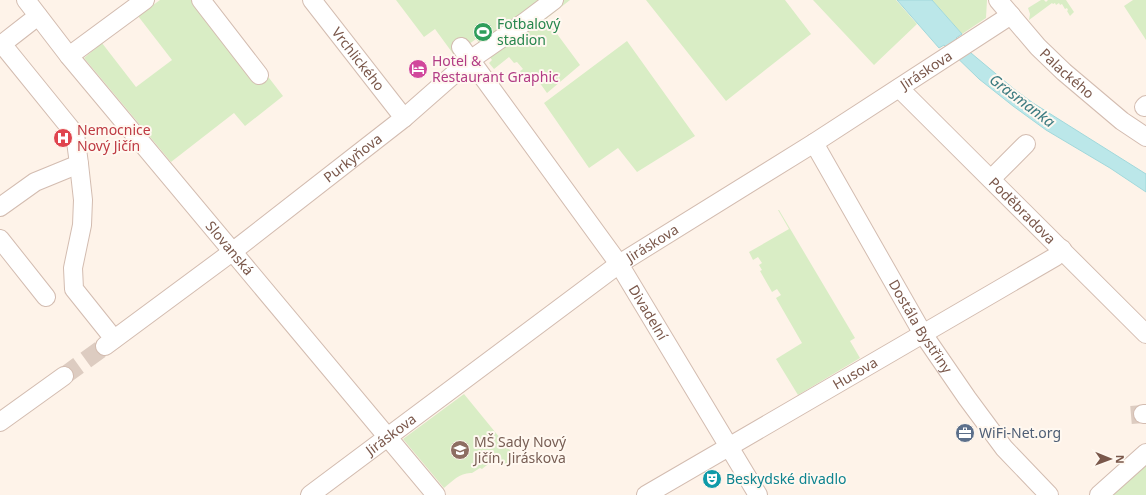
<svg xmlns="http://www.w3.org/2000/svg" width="1146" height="495" viewBox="0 0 1146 495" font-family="'Noto Sans',sans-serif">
<rect width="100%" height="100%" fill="#fef3e9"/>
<path fill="#d9edc5" d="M160,0H209L283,96L245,126L234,113L171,162L84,58L102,43L136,87L172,60L138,16Z
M396,0H570L546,19L580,65L547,93L534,75L526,80L520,71L523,69L517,62L514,63L509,57L494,69L489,63L492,60L476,39L454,55L435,29L424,37Z
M646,0H785L811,34L726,101Z
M813,0H896L917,24L874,65Z
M932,0H987L986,18L962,34Z
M1041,0H1044L1046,2L1048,0H1066L1074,12L1070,16L1067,11L1068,10L1067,8L1065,9L1062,4L1060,5L1059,3L1056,5L1055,3L1053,4L1052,3L1029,20L1030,14L1028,8Z
M1133,0H1146V40L1124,6Z
M627,41L695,136L637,172L618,148L589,168L544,103Z
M778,210H779L855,338L850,341L860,358L798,395L776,359L802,343L776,298L781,295L777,289L772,292L760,271L762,270L759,265L762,263L758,257L753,260L749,252L789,229Z
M464,394L518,460L510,466C496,460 493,460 482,469L480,468L472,473C461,472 452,481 444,488L403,439Z
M1146,465V495H1113Z"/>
<path fill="#bbe7e9" stroke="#a1d8db" d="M897,0H932L962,34L956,38L971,53L1014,89L1033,103L1146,174V192L1110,168L1046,130L1013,106L979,79L944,45L939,48Z"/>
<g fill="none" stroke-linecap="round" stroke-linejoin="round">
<path stroke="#ddccc1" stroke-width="18" stroke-dasharray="18 9" stroke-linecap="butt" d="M64,376L105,346
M1131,415L1143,414"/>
<defs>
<g id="minor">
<path id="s1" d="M26,0L69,56L436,495"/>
<path d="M201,0L259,75"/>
<path id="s2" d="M312,0L404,118"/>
<path id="s3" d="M998,0L1038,47L1064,72L1122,121L1146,137"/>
<path d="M2,44L38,16"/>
<path d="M0,45L2,44L75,134L79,164L35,182L0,207"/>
<path id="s4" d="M461,47L619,264L758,495"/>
<path d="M69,56L145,0"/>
<path id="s5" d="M899,88L1146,334"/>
<path d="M1144,107L1146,105"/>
<path id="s6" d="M814,143L923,334L967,398L1004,448L1049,495"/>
<path d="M79,164L83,200L82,225L73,268L74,289L114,339"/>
<path d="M991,179L1026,144"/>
<path d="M0,239L46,297"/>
<path id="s7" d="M105,346L232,252L404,118L470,60L525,22L554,0"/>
<path d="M1143,414H1146"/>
<path d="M0,422L64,376"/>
<path id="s8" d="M310,495L619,264L814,143L1011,15"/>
<path id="s9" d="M646,495L1055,257L1062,249"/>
<path d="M1099,495L1146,453"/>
</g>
</defs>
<use href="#minor" stroke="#d3bcb0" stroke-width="20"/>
<use href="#minor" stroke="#fff" stroke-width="18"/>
</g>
<defs>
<symbol id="stadium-disc" viewBox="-11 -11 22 22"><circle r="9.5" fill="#2e9e5b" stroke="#fff8f0"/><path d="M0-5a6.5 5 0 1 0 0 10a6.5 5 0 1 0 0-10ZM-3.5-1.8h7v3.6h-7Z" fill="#fff"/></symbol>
<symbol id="hotel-disc" viewBox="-11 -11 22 22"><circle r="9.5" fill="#d1479c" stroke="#fff8f0"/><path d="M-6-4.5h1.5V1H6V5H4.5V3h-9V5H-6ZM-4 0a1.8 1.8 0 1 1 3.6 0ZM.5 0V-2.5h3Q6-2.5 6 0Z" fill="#fff"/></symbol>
<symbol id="hospital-disc" viewBox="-11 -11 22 22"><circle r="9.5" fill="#e0444e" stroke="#fff8f0"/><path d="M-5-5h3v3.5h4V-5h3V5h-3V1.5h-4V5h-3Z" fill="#fff"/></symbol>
<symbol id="office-disc" viewBox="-11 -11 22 22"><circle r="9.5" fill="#5c6f8a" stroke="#fff8f0"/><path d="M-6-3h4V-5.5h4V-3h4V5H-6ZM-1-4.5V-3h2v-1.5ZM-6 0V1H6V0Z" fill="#fff"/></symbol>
<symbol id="school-disc" viewBox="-11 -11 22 22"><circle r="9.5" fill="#8d6e63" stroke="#fff8f0"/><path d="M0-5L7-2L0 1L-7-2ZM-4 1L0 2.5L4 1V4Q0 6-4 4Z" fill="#fff"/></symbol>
<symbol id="theatre-disc" viewBox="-11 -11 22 22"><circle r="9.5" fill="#0f9aa8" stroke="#fff8f0"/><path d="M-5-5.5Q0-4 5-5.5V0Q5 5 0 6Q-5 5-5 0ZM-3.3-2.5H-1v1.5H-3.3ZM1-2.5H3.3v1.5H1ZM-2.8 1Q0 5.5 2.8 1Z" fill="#fff"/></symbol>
</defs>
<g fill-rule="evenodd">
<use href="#stadium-disc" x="472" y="21" width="22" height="22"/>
<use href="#hotel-disc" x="407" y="58" width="22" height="22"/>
<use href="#hospital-disc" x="52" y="127" width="22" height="22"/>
<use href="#office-disc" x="954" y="422" width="22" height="22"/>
<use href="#school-disc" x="449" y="439" width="22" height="22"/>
<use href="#theatre-disc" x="701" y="468" width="22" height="22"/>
</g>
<g text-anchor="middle" stroke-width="4" stroke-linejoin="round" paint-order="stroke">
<g font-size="14" fill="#27864d" stroke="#fff8f0" text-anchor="start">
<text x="497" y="29">Fotbalový<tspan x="497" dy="16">stadion</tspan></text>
</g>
<g font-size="14" fill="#7a574a" stroke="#fff8f0">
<text dy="5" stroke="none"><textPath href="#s2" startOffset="75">Vrchlického</textPath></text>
<text dy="5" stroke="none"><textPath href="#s8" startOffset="749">Jiráskova</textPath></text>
<text dy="5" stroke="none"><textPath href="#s3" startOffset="101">Palackého</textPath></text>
<text dy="5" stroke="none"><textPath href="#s7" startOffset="311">Purkyňova</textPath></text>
<text dy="5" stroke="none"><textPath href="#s5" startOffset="174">Poděbradova</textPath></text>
<text dy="5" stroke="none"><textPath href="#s8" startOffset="425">Jiráskova</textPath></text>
<text dy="5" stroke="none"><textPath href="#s1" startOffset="321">Slovanská</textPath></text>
<text dy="5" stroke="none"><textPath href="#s4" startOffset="325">Divadelní</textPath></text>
<text dy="5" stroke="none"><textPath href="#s6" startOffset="212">Dostála Bystřiny</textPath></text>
<text dy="5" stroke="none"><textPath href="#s9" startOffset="242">Husova</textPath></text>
<text dy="5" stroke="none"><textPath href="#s8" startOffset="101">Jiráskova</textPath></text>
</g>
<g font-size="14" fill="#b23c85" stroke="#fff8f0" text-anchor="start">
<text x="432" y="66">Hotel &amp;<tspan x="432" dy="16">Restaurant Graphic</tspan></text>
</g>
<g font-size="14" fill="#be3a42" stroke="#fff8f0" text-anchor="start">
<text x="77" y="135">Nemocnice<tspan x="77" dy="16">Nový Jičín</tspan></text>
</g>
<g font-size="14" fill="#4e5e75" stroke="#fff8f0" text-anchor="start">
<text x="979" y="438">WiFi-Net.org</text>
</g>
<g font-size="14" fill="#785e54" stroke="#fff8f0" text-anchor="start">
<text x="474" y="447">MŠ Sady Nový<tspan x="474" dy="16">Jičín, Jiráskova</tspan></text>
</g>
<g font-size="14" fill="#0d838f" stroke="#fff8f0" text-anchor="start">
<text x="726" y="484">Beskydské divadlo</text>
</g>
<g font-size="15" font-style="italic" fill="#3c7b80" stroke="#fff8f0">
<text transform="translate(1022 101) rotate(37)" y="5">Grasmanka</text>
</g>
</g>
<g transform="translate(1110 459) rotate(91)" stroke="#fff8f0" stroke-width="3" paint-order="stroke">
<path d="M0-3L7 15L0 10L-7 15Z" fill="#7a574a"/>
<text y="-6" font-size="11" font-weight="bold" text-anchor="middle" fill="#7a574a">N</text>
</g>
</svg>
